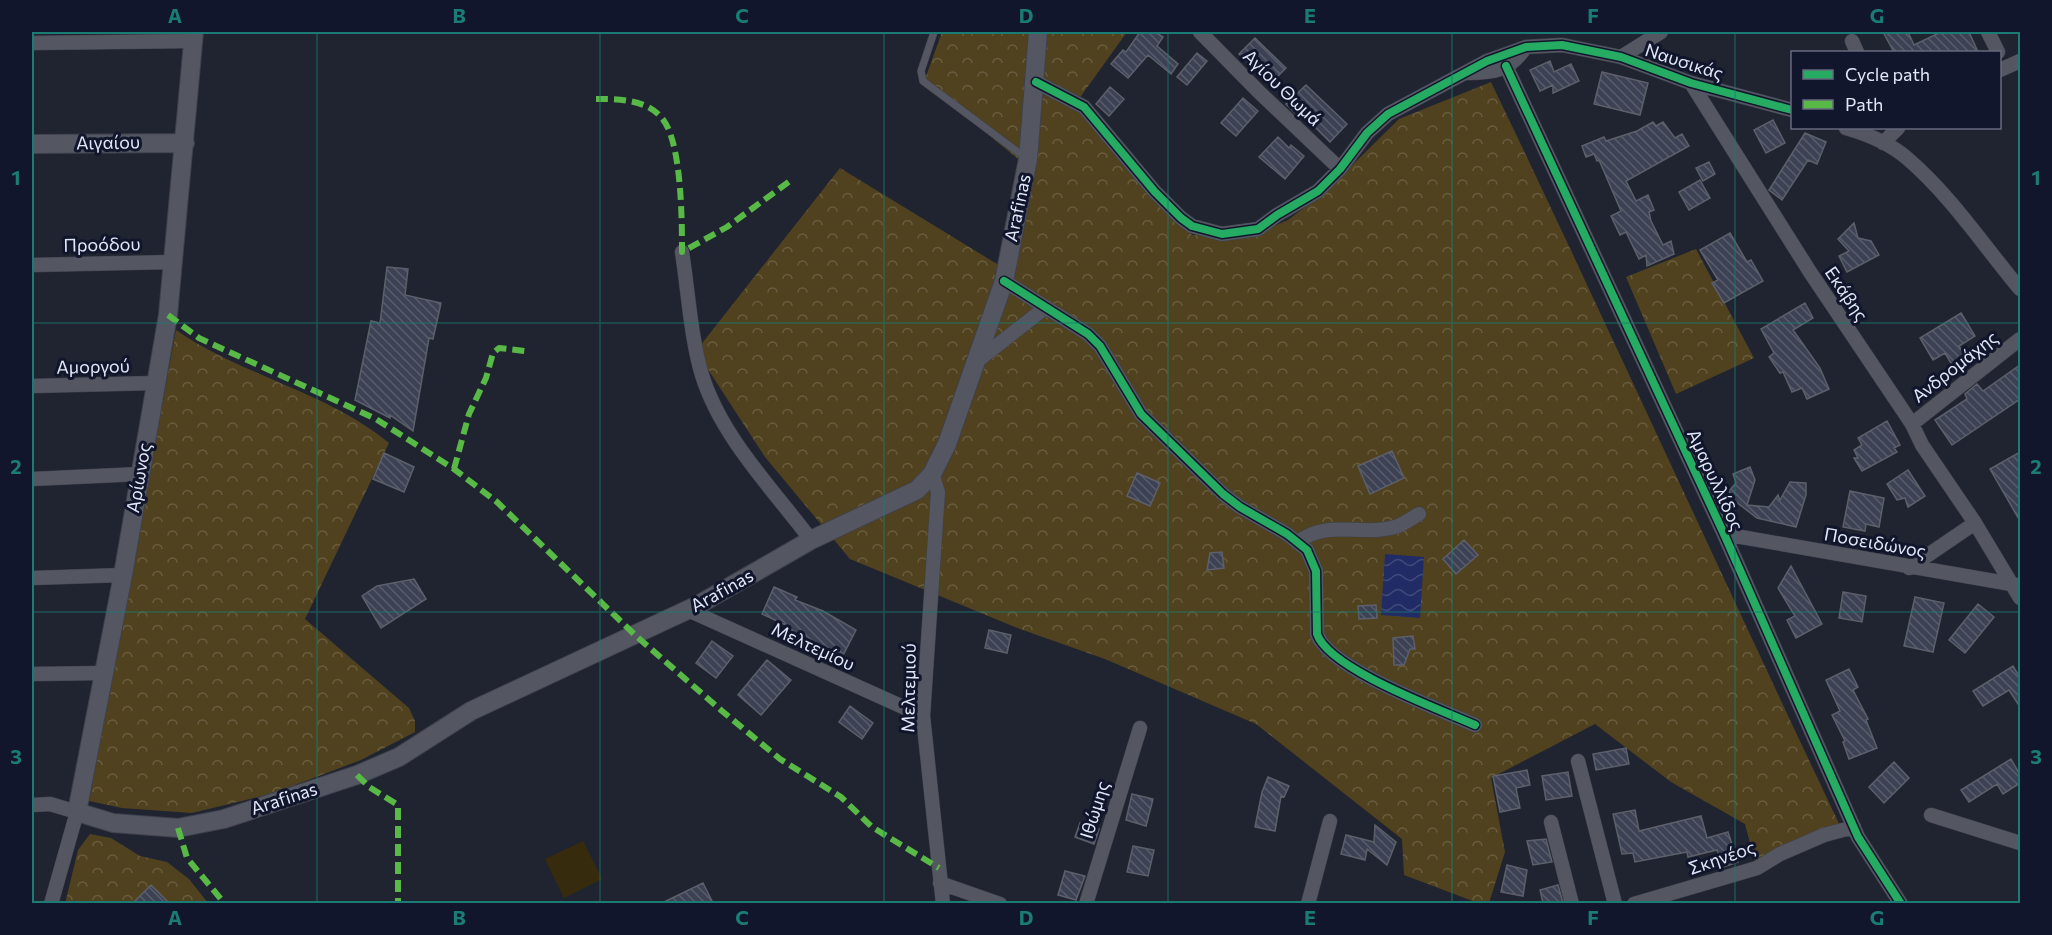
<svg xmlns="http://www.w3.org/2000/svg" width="2052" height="935" viewBox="0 0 2052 935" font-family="Commissioner,sans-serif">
<defs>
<pattern id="forest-crowns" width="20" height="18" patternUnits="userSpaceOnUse" patternTransform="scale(1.5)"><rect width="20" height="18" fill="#50421e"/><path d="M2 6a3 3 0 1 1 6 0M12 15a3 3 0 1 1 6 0" fill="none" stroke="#695d3f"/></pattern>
<pattern id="water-waves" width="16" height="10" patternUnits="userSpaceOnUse" patternTransform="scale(1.5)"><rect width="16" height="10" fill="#212b65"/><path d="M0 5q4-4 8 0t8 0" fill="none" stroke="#414a7c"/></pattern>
<pattern id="building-back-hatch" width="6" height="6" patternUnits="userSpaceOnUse" patternTransform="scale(1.5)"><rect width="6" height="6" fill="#3c4153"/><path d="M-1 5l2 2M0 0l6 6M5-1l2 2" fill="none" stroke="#585c6c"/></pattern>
</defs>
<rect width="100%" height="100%" fill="#202430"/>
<path fill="#362b0d" d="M583,841L602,879L564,898L545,859Z"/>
<path fill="url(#forest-crowns)" d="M942,32H1127L1076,103L1192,235L1248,237L1288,220L1326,191L1399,119L1491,82C1611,332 1725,584 1844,834L1756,866L1745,824L1671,782L1595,724L1491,778L1505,852L1489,903H1478L1404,875L1402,839L1256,724L1105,659L1020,629L850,559L765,457L696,351L840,168L1015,275L1029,168L924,82Z
M1696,249L1754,358L1676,394L1626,277Z
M176,330C242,376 326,391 389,443L305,619L409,708L415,721V732L361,760L271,794L192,813L122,808L89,801Z
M90,834L111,838L140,856L167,862L189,879L208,903L65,904L78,850Z"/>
<path fill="url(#water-waves)" d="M1385,554L1424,557L1420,618L1381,615Z"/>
<path fill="url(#building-back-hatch)" stroke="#5d606b" stroke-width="1.5" d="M1140,32H1155L1163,37L1157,46L1178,64L1171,74L1148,55L1128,78L1111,64L1123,50L1126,52Z
M1883,32H1908L1914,45L1941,32H1969L1978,52H1894Z
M1255,38L1286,68L1270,84L1239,54Z
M1197,53L1207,61L1187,85L1177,77Z
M1550,61L1554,72L1571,64L1579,81L1553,93V85L1540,91L1530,70Z
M1602,72L1648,83L1640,115L1594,104Z
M1306,85L1347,124L1330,142L1303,115L1300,118L1286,104Z
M1110,87L1124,99L1109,116L1096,104Z
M1243,98L1258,111L1236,136L1221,123Z
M1773,120L1785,143L1766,153L1754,130Z
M1653,122L1656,126L1663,122L1675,138L1682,134L1689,146L1626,181L1636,201L1648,195L1654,210L1649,212L1651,221L1663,245L1671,241L1674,254L1647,266L1646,255L1639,259L1626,232L1620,235L1611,216L1621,211L1599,160L1597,161L1594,154L1586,157L1582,146L1604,137L1606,141L1637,131Z
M1805,133L1826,142L1817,164L1808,160L1782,200L1769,190Z
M1278,137L1289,148L1291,145L1304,156L1285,179L1259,157Z
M1709,162L1715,174L1703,181L1696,168Z
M1700,180L1710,198L1689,210L1679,192Z
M1854,223L1858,238L1871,241L1879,255L1847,272L1839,256L1849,251L1838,239Z
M1730,233L1747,262L1751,260L1763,281L1724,303L1712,283L1718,280L1700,250Z
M387,267L408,269L405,295L441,303L433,339L429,338L413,431L390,415V418L355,400L371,321L380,323Z
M1805,303L1813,318L1793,330L1820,368L1829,389L1807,399L1802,388L1792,392L1783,372L1780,373L1769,357L1774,353L1761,329Z
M1961,313L1975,336L1959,346L1969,362L1955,370L1945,353L1933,360L1920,338Z
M2020,365V399L1952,445L1935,420L1967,399L1965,394L1977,384L1983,391Z
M1887,421L1900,445L1894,448L1897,452L1862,471L1854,458H1858L1854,450L1862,445L1858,438Z
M1392,451L1404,478L1370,494L1358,466Z
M2020,452V521L1990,469Z
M384,453L414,467L404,492L373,479Z
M1750,467L1755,480L1747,505L1769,507L1778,495L1780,500L1790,482L1806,483V495L1796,527L1757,518L1735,501L1729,491L1736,483L1733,474Z
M1908,470L1925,496L1908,507L1905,498L1897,500L1887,484Z
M1137,473L1160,483L1150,506L1127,496Z
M1850,491L1884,498L1879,527L1866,524L1865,531L1843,527Z
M1464,540L1478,555L1456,574L1443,559Z
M1222,552L1224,568L1207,570L1210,553Z
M1791,566L1822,624L1796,638L1787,620L1795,616L1778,588Z
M414,579L426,599L381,628L362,596L377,586Z
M774,587L797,597L795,600L823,611L856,630L838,665L815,654L817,648L787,636L790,627L762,614Z
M1843,592L1866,596L1862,622L1839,618Z
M1915,597L1944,603L1933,652L1904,646Z
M1978,604L1994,617L1965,653L1949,640Z
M1376,605L1377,618L1359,619L1358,606Z
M989,630L1011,635L1007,653L985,648Z
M1413,636L1415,649H1410L1404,665H1394L1393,638Z
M712,641L733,656L716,678L696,663Z
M767,660L791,680L761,715L738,695Z
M2013,666L2020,678V707L2009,690L1983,706L1973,691Z
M1849,669L1858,687L1853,690L1868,719L1866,720L1877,748L1849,759L1843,742L1845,741L1832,715L1840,711L1826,680Z
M850,706L873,723L862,739L839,722Z
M1626,748L1629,764L1596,770L1593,754Z
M2011,759L2020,775V783L2003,794L1997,784L1969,802L1961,790Z
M1894,762L1909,778L1884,803L1869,787Z
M1527,770L1530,785L1516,788L1520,808L1500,812L1493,776Z
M1568,772L1572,796L1546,800L1542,776Z
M1268,777L1289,786L1284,797L1281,796L1275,831L1255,827L1262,792Z
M1132,794L1153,799L1146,826L1126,820Z
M1635,810L1639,831L1701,816L1707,838L1728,832L1738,862L1723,867L1717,850L1688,857L1687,852L1635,862L1633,853L1622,854L1613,814Z
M1080,823L1099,829L1094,844L1075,837Z
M1375,825L1396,842L1387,865L1367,849L1365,860L1341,854L1346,835L1374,842Z
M1546,839L1552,862L1533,865L1527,841Z
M1133,846L1154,850L1148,876L1127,872Z
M1507,865L1527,870L1523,896L1501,892Z
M1065,871L1085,876L1076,900L1058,895Z
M703,883L713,903H662Z
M151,885L169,903H133Z
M1558,885L1563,903H1543L1540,890Z"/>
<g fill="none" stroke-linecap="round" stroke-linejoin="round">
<defs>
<path id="lane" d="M934,32L921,71L923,81L1026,158"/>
<path id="street" d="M1200,32L1259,92L1340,169
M1988,32L1998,52
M1852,41L1857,52
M32,43L193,41
M1621,57L1661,32
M1506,66L1724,534L1858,837L1901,904
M2000,70L2020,61
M1466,73C1495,73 1509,71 1526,47
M1036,82L1084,107L1155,192L1181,218L1192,226L1222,234L1258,229L1277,215L1318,191L1340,169L1367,133L1388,114L1487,61L1526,47L1562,45L1621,57L1691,83L1792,110
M1691,83L1810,272L1912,424L1922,445L1975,523L2020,598
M1846,128C1867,134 1891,144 1908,159C1951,196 1984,246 2020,289
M1883,143L1898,128
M682,252C688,290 691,339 702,375C721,437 773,489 811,540
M32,265L174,262
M1004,281L1088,334L1100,346L1141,414L1223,494L1240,507L1287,534L1307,550L1316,571L1317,634C1329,669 1439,709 1475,725
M976,362L1046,307
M32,386L156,383
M1912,424L2020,339
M932,474L938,492L923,716L943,904
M32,479L140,474
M1724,534L2017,585
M1298,542C1330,518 1363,538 1398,526C1405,523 1412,518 1419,514
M1909,568L1975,523
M32,578L123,575
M688,610L923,716
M32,674L103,673
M1578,761L1615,904
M32,805L50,804L77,812L51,904
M1931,815L2020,843
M1551,822L1572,904
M940,883L1000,904
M1086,904L1140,728
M1308,904L1330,821
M1634,904L1757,868L1780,854L1824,835L1854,827"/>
<path id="secondary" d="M194,32L168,315L123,575L77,812L113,823L178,828L224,819L357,775L399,757L471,711L698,605L811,540L917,490L932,474L947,444L1004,281L1028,159L1038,32
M32,144L185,143"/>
</defs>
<use href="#lane" stroke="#3f414d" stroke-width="8"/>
<use href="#street" stroke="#3f414d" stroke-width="15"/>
<use href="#secondary" stroke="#3f414d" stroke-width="20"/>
<use href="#lane" stroke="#545761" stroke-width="7"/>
<use href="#street" stroke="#545761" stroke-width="14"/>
<use href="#secondary" stroke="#545761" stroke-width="18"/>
<path stroke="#58b947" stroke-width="6" stroke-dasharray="12 6" stroke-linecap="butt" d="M596,99C618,99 645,99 661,117C682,139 682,222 682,252L727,227L790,181
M168,315L199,338L376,419L454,469L497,502L635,635L722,711L780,759L841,797L872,827L939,868
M454,469L469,414L486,378L493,353L499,348L525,351
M357,775L369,787L398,805V904
M178,828L187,858L225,904"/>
<defs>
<path id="cycleway" d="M1506,66L1724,534L1858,837L1901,904
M1036,82L1084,107L1155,192L1181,218L1192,226L1222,234L1258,229L1277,215L1318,191L1340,169L1367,133L1388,114L1487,61L1526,47L1562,45L1621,57L1691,83L1792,110
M1004,281L1088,334L1100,346L1141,414L1223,494L1240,507L1287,534L1307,550L1316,571L1317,634C1329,669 1439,709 1475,725"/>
</defs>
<use href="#cycleway" stroke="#11162d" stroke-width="11"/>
<use href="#cycleway" stroke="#26ab63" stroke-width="8"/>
</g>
<path fill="none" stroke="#1a7c75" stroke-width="1.5" stroke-opacity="0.55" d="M317,32V904M600,32V904M884,32V904M1168,32V904M1452,32V904M1735,32V904M32,323H2020M32,612H2020"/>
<g text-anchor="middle" stroke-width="6" stroke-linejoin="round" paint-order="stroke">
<g font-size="18" fill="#e2e7f8" stroke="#11162d">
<text transform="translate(1684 62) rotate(18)" y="6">Ναυσικάς</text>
<text transform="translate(1282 88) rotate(44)" y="6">Αγίου Θωμά</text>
<text transform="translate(108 143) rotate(-1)" y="6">Αιγαίου</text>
<text transform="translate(1018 208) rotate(-78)" y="6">Arafinas</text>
<text transform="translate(102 245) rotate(-1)" y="6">Προόδου</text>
<text transform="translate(1846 294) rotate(56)" y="6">Εκάβης</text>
<text transform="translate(93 367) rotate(-1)" y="6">Αμοργού</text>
<text transform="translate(1955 367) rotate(-38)" y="6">Ανδρομάχης</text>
<text transform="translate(139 478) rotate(-80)" y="6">Αρίωνος</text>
<text transform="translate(1715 480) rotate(65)" y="6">Αμαρυλλίδος</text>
<text transform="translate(1875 543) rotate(10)" y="6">Ποσειδώνος</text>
<text transform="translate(722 591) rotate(-29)" y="6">Arafinas</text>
<text transform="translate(813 647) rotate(25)" y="6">Μελτεμίου</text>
<text transform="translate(909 688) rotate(-89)" y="6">Μελτεμιού</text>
<text transform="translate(284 799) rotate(-18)" y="6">Arafinas</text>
<text transform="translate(1095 810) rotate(-73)" y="6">Ιθώμης</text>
<text transform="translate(1722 858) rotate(-19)" y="6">Σκηνέος</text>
</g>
</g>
<rect width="2052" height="935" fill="none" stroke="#11162d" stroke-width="66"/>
<rect x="1791" y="51" width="210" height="78" fill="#11162d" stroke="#656a7e" stroke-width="1.5"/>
<rect x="1803" y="70" width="30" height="9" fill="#26ab63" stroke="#656a7e" stroke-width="1.5"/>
<text x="1845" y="81" font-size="18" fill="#e2e7f8">Cycle path</text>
<rect x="1803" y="100" width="30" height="9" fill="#58b947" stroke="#656a7e" stroke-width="1.5"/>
<text x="1845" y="111" font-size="18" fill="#e2e7f8">Path</text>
<rect x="33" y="33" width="1986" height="869" fill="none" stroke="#1a7c75" stroke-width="2"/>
<g font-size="20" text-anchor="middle" font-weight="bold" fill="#1a7c75">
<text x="175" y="23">A</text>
<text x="459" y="23">B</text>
<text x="742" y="23">C</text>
<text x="1026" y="23">D</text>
<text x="1310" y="23">E</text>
<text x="1593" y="23">F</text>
<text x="1877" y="23">G</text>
<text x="16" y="185">1</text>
<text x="2036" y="185">1</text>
<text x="16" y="474">2</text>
<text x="2036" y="474">2</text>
<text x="16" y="764">3</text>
<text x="2036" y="764">3</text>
<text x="175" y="925">A</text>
<text x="459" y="925">B</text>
<text x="742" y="925">C</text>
<text x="1026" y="925">D</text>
<text x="1310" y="925">E</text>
<text x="1593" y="925">F</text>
<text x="1877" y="925">G</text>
</g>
</svg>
